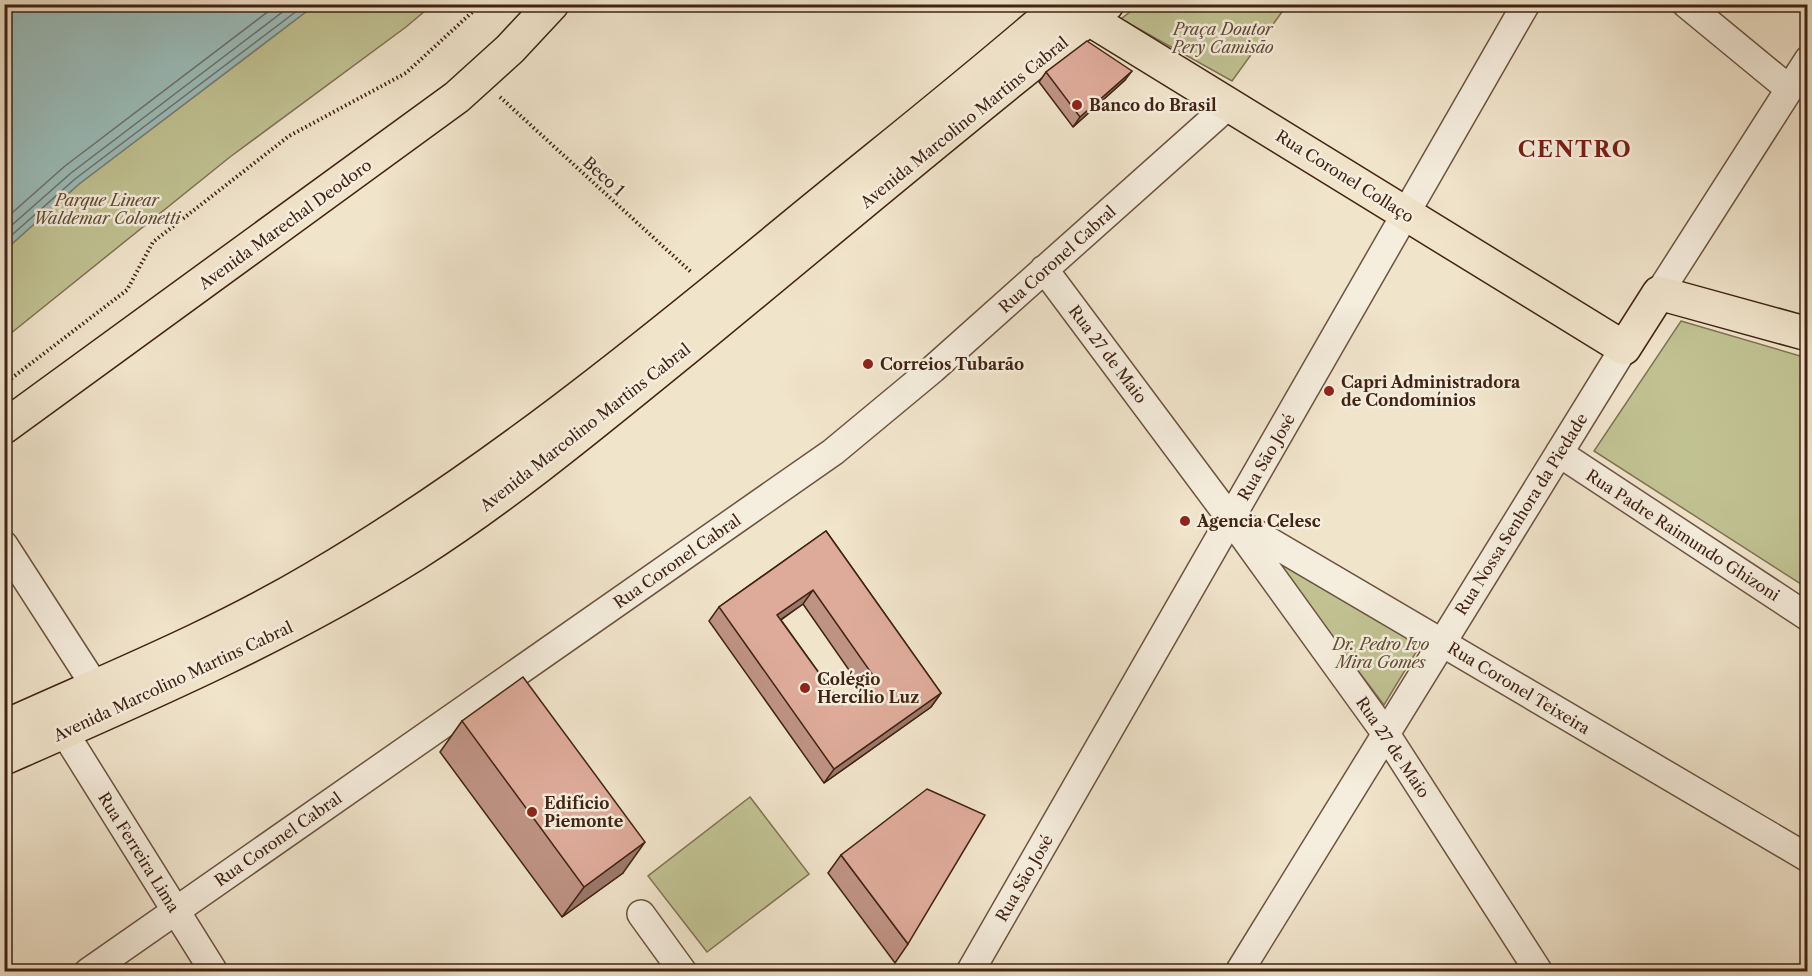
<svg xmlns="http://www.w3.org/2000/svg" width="1812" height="976" viewBox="0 0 1812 976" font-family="'Libre Caslon Text',serif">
<rect width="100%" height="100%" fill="#f0e4cb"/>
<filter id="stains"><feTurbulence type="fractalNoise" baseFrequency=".00333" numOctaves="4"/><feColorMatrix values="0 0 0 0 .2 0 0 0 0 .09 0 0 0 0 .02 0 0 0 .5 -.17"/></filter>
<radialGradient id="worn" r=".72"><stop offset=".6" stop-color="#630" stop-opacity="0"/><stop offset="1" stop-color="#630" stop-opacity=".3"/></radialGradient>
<path fill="#c1c292" stroke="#807252" stroke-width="1.5" d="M1140,4H1287V5L1232,81L1121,19Z
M315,5H432L406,27L230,157L5,338V250L79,184Z
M1681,321L1807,358V588L1594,451Z
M1269,553L1421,644L1384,705Z
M750,797L809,874L707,952L648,876Z"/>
<path fill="#9bbebc" stroke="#778078" stroke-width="1.5" d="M5,4H315V5L79,184L5,250Z"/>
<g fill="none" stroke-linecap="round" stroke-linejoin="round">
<path stroke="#6e7067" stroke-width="1.5" d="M4,220L65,166L278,4
M4,232L71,173L293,4
M4,242L75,179L306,4"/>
<defs>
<path id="minor" d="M1686,4L1788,88
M1044,269L1230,518L1386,734L1539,972
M1659,293L1808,60
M1559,453L1808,617
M1240,524L1808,858
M4,545L95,686
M64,732L214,972
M641,914L683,972
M88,972L833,452L933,369L1230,104
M970,972L1526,4
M1239,972L1624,348"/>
<path id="major" d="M1073,9L1624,348L1659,293L1808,334
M4,427L457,97L510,49L552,4
M4,727C108,680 215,637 313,579C485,478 639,353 792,227C882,153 974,81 1062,4
M4,758C145,696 284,636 415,554C512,492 600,418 689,346C828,232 966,115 1107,4"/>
</defs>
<use href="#minor" stroke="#6c5340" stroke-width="30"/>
<use href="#major" stroke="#402312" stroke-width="36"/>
<path stroke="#402312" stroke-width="4" stroke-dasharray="1.5 3" stroke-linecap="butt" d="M500,97L691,272
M4,384L127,290L153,242L289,136L406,73L481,4"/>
<use href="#minor" stroke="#f5eddd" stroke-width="27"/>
<use href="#major" stroke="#f0e4cb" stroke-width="33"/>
</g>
<path fill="#bf9384" stroke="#402312" stroke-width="1.5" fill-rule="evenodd" d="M1046,72L1125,80L1073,127L1039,82Z
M826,531L941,693L931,707L824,783L709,621L719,607ZM803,604L863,690L842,705L781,620Z
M462,721L623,873L562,917L440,752Z
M841,855L908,944L895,963L828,873Z"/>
<path fill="#9b786c" stroke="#402312" stroke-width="1.5" d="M1132,71L1125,80L1073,127L1080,117Z
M813,590L803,604L767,629L777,615Z
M941,693L931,707L824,783L834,769Z
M645,842L623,873L562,917L584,887Z"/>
<path fill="#deab9a" stroke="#402312" stroke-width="1.5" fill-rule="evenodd" d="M1087,41L1132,71L1080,117L1046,72Z
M826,531L941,693L834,769L719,607ZM813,590L877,681L842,705L777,615Z
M523,677L645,842L584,887L462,721Z
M927,789L985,815L908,944L841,855Z"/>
<g fill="#8f2418" stroke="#f5eddd" stroke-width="2">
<circle cx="1077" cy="105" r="6"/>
<circle cx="868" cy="364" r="6"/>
<circle cx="1329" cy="391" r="6"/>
<circle cx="1185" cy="521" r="6"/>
<circle cx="805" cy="688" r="6"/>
<circle cx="532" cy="812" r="6"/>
</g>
<g text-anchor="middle" stroke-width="5" stroke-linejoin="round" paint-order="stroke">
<g font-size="16" font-style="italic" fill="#604b32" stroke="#f5eddd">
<text x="1223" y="35">Praça Doutor<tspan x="1223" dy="18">Pery Camisão</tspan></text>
<text x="107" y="206">Parque Linear<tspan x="107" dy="18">Waldemar Colonetti</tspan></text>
<text x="1381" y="650">Dr. Pedro Ivo<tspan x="1381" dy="18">Mira Gomes</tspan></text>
</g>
<g font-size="16" font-weight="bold" fill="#402312" stroke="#f5eddd" text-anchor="start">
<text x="1089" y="111">Banco do Brasil</text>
<text x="880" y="370">Correios Tubarão</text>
<text x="1341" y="388">Capri Administradora<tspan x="1341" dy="18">de Condomínios</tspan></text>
<text x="1197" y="527">Agencia Celesc</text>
<text x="817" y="685">Colégio<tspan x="817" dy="18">Hercílio Luz</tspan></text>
<text x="544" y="809">Edifício<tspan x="544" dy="18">Piemonte</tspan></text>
</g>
<g font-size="16" fill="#402312" stroke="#f5eddd">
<text transform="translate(964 122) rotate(-39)" y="6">Avenida Marcolino Martins Cabral</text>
<text transform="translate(604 176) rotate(42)" y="6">Beco 1</text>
<text transform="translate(1345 176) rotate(32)" y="6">Rua Coronel Collaço</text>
<text transform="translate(285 224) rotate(-36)" y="6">Avenida Marechal Deodoro</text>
<text transform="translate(1057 259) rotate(-42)" y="6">Rua Coronel Cabral</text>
<text transform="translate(1108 354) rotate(53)" y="6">Rua 27 de Maio</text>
<text transform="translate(585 427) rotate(-38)" y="6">Avenida Marcolino Martins Cabral</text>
<text transform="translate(1266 457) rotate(-60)" y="6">Rua São José</text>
<text transform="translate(1521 514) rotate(-58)" y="6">Rua Nossa Senhora da Piedade</text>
<text transform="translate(1683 535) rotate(33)" y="6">Rua Padre Raimundo Ghizoni</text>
<text transform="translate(677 561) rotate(-35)" y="6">Rua Coronel Cabral</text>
<text transform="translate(173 681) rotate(-25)" y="6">Avenida Marcolino Martins Cabral</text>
<text transform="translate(1519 688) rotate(31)" y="6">Rua Coronel Teixeira</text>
<text transform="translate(1393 747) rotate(56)" y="6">Rua 27 de Maio</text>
<text transform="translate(278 839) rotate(-35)" y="6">Rua Coronel Cabral</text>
<text transform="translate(139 852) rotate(58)" y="6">Rua Ferreira Lima</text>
<text transform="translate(1024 878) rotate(-60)" y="6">Rua São José</text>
</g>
<g font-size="22" font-weight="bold" letter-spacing="1.5" fill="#7a1f14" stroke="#f5eddd">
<text x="1575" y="157">CENTRO</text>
</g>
</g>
<rect width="1812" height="976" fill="none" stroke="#f0e4cb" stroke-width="24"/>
<rect x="6" y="6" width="1800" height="964" fill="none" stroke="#402312" stroke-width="3"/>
<rect x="12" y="12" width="1788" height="952" fill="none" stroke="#402312" stroke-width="1.5"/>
<rect width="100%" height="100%" filter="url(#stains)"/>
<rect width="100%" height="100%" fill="url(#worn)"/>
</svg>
